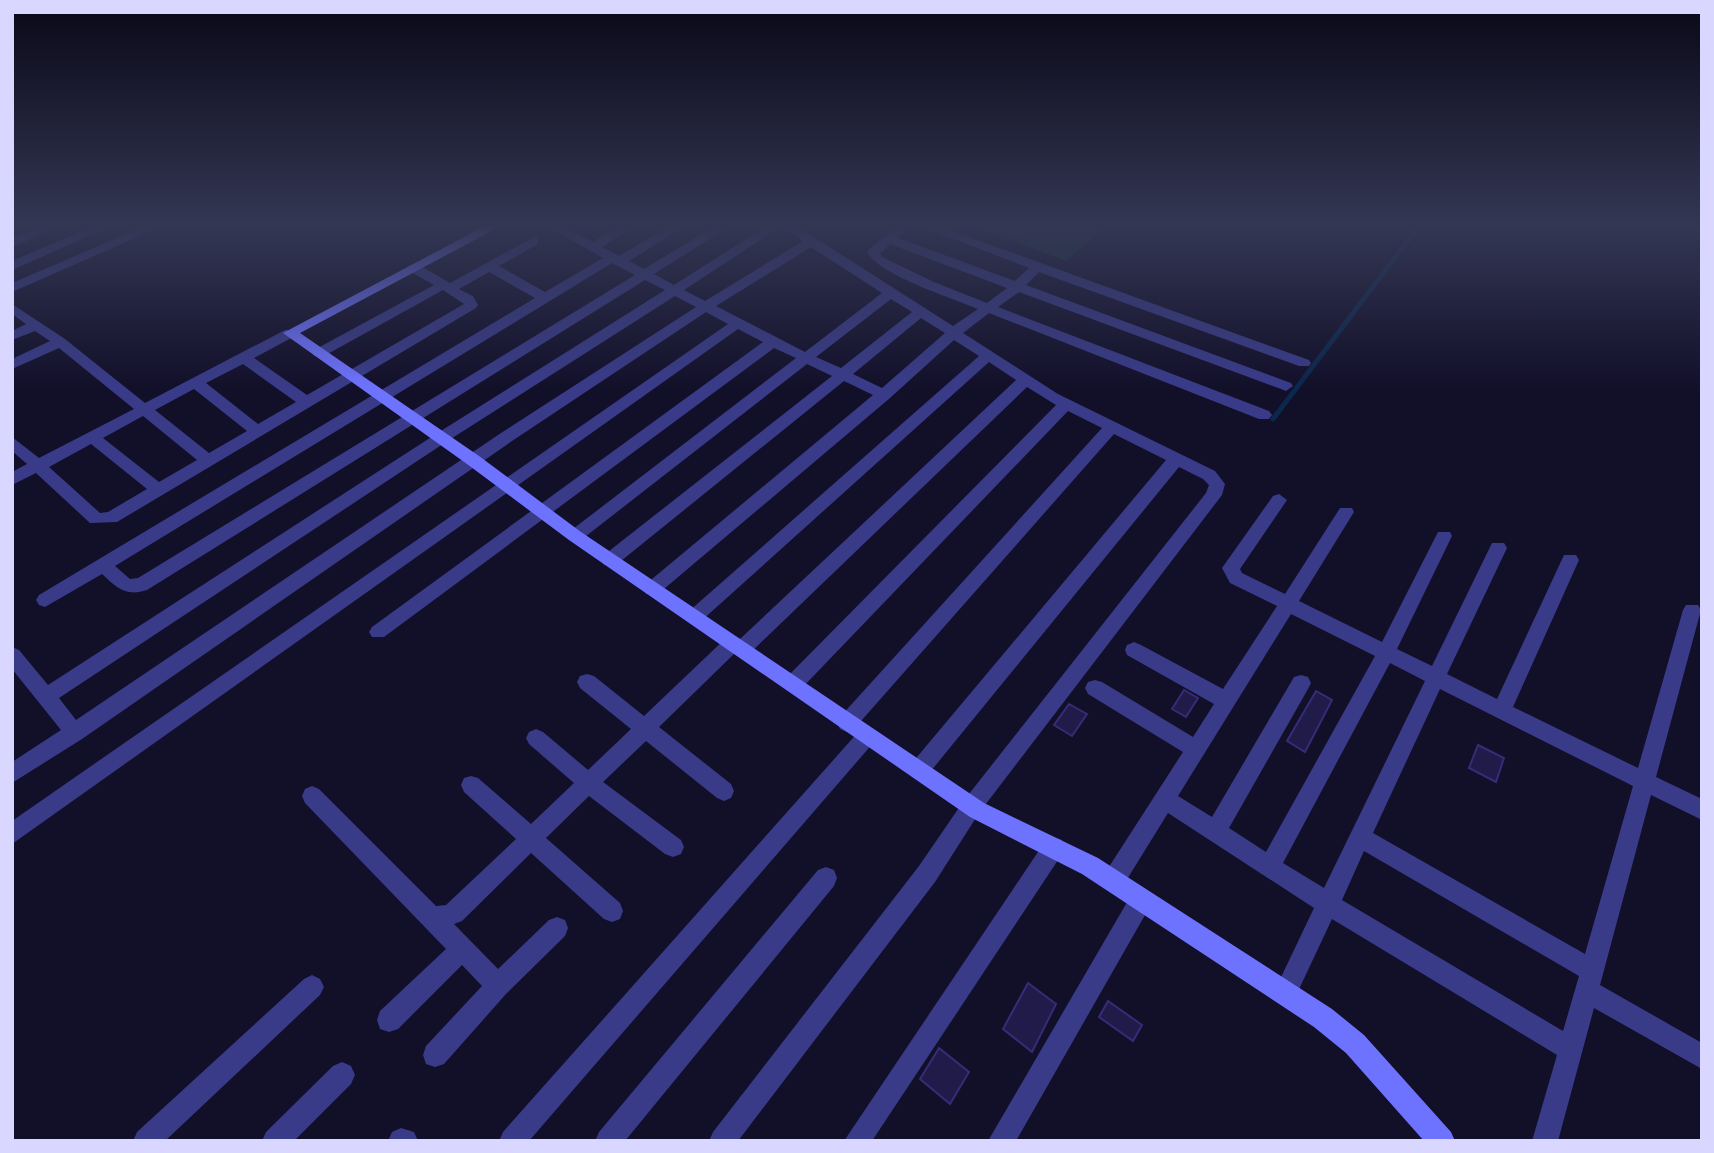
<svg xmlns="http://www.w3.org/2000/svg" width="1714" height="1153" viewBox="0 0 1714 1153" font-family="'Fira Sans Condensed',sans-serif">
<rect width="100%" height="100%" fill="#120f29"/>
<path fill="#123330" d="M975,227H1104L1066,261Z"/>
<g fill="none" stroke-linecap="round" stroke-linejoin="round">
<path stroke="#0b274c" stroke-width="5" d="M1273,419L1418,227"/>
</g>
<path fill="#211b4a" stroke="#362c77" stroke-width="2" d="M1184,690L1198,698L1186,717L1172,709Z
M1316,691L1332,700L1305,752L1287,741Z
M1069,704L1087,714L1072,736L1054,725Z
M1478,745L1504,758L1496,782L1469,768Z
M1028,983L1056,1004L1032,1052L1003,1029Z
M1108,1001L1142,1025L1133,1041L1099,1017Z
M939,1048L969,1072L950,1104L920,1079Z"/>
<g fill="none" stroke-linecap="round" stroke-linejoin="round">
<path fill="#393b89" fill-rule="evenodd" d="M41,227H58L12,247V238Z
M92,227H109L12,270V261Z
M143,227H160L12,292V283Z
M548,227H564L593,242L617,227H632L602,247L619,256L668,227H683L629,261L644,269L713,227H728L654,274L674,285L765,227H780L684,290L705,301L803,241L783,227H798L953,326L978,309C952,298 879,275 867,252L869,249L896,227H910L898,238L1015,281L1029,268L923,227H941L1309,360L1311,363L1309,366H1299L1039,272L1026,285L1291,383L1293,386L1286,391L1281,389L1019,292L998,307L1269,411L1272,415L1269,419H1259L989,313L963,333L1058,394L1215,471L1225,484L1222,495L979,813L935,882L738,1141H709L713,1132L919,866L965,799L1206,493L1209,485L1203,479L1179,467L926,777L919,779L912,777L909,770L912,763L1166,460L1114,434L854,729L847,732L840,729L837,723L840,717L1102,428L1068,411L800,690L793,692L786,690L783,684L786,678L1056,405L1027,387L749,654L742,657L735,653L659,727L731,784L734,791L731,798L724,801L717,798L646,741L603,782L681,840L684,847L681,854L673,857L665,854L589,796L546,838L620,903L623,911L620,919L612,922L604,919L531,853L462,921L454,924L498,969L549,920L557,917L565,920L568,928L565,936L506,994L444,1064L435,1067L426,1064L423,1055L426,1046L482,986L462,965L398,1029L389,1032L380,1029L377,1020L380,1011L446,949L305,803L302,796L305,789L312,786L319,789L436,906L446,905L516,839L464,792L461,785L464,778L471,776L478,778L531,824L574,783L529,744L526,738L529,732L536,729L543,732L588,770L631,729L580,688L577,682L580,676L587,674L594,676L644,716L726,638L733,635L740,639L1016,380L989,362L700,622H688L685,617L688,612L979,356L954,340L890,398L658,594H646L643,589L646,584L873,395L844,381L616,565H604L601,560L604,555L832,376L807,364L581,540H569L567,536L569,532L796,358L774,348L384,637H372L369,632L372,627L763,342L738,329L12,844V821L728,324L706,312L512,441L82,739L12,783V762L61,730L12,669V647L19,650L48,685L436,434L665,290L645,280L147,590C126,597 117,588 102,574L45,607L39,605L36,600L39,595L535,298L489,272L459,289L473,296L478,305L476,308L117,522L90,523L36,473L12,485V472L27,464L12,451V437L39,458L134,409L59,348L12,369V359L50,341L35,331L12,340V331L26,324L12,314V304L65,339L145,403L285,330H295V336L254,358L307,395L464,304L443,290L324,356H314V350L434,285L409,271V265H419L450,283L534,237L538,238V244L499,266L545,292L603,258ZM890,244L1007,288L987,303L934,282L882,257L880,253ZM811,247L882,293L805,352L716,306ZM612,263L635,275L138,578L130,579L115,566ZM675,296L696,307L501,433L76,720L59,698L446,442ZM891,299L912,312L841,368L816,357ZM921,318L945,333L882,388L853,374ZM243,364L296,402L258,424L206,383ZM194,389L247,431L209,453L155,410ZM143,416L197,460L159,482L103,438ZM91,444L147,489L108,512L100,513L49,467Z
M1279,494L1287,500L1240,569L1242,573L1285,594L1340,508H1352L1354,512L1299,601L1382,642L1438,532H1450L1452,536L1397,649L1432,666L1492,543H1504L1507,548L1447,674L1497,699L1564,555H1576L1579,560L1513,707L1638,768L1683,610L1686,605H1698L1701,610L1656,777L1702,799V820L1651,795L1600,985L1702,1043V1069L1594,1008L1558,1141H1532L1557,1055L1332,919L1293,1002L1285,1006L1277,1002L1273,994L1314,908L1168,813L1121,889L1113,892L1105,889L1102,881L1105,873L1183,752L1088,694L1085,688L1088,682L1095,680L1102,682L1193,737L1214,704L1127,655L1125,650L1127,645L1134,642L1141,645L1223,689L1277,606L1230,583L1222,568L1273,496ZM1291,614L1375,656L1266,852L1229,828L1308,689L1311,683L1308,677L1301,675L1294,677L1212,817L1178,796ZM1390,663L1425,681L1324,888L1283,863ZM1440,689L1633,786L1585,954L1373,833ZM1364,851L1579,976L1563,1031L1342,900Z
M867,727L874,730L877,736L874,742L529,1141H499L503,1132L860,730Z
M1054,837L1062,840L1065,847L1062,854L872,1141H844L1046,840Z
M826,867L834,870L837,878L834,886L625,1141H595L599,1132L818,870Z
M1141,889L1149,892L1152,900L1149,908L1016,1141H988L1133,892Z
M312,975L320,979L324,987L320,995L165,1141H133L137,1132L304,979Z
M342,1062L351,1066L355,1075L351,1084L294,1141H262L266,1132L333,1066Z
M401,1128L414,1132L418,1141H388L392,1132Z"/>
<path fill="#6e73ff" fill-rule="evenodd" d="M483,227H499L300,333L479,456L581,532L984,803L1098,858L1332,1009L1364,1035L1451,1132L1455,1141H1424L1346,1053L1314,1027L1082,874L970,817L569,540L467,464L283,333Z"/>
</g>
<linearGradient id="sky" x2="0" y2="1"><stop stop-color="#0a0817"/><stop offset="0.58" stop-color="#333754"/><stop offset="1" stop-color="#333754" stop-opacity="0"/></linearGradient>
<rect width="1714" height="389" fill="url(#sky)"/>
<rect width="1714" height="1153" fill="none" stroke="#d9d7ff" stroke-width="28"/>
</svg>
